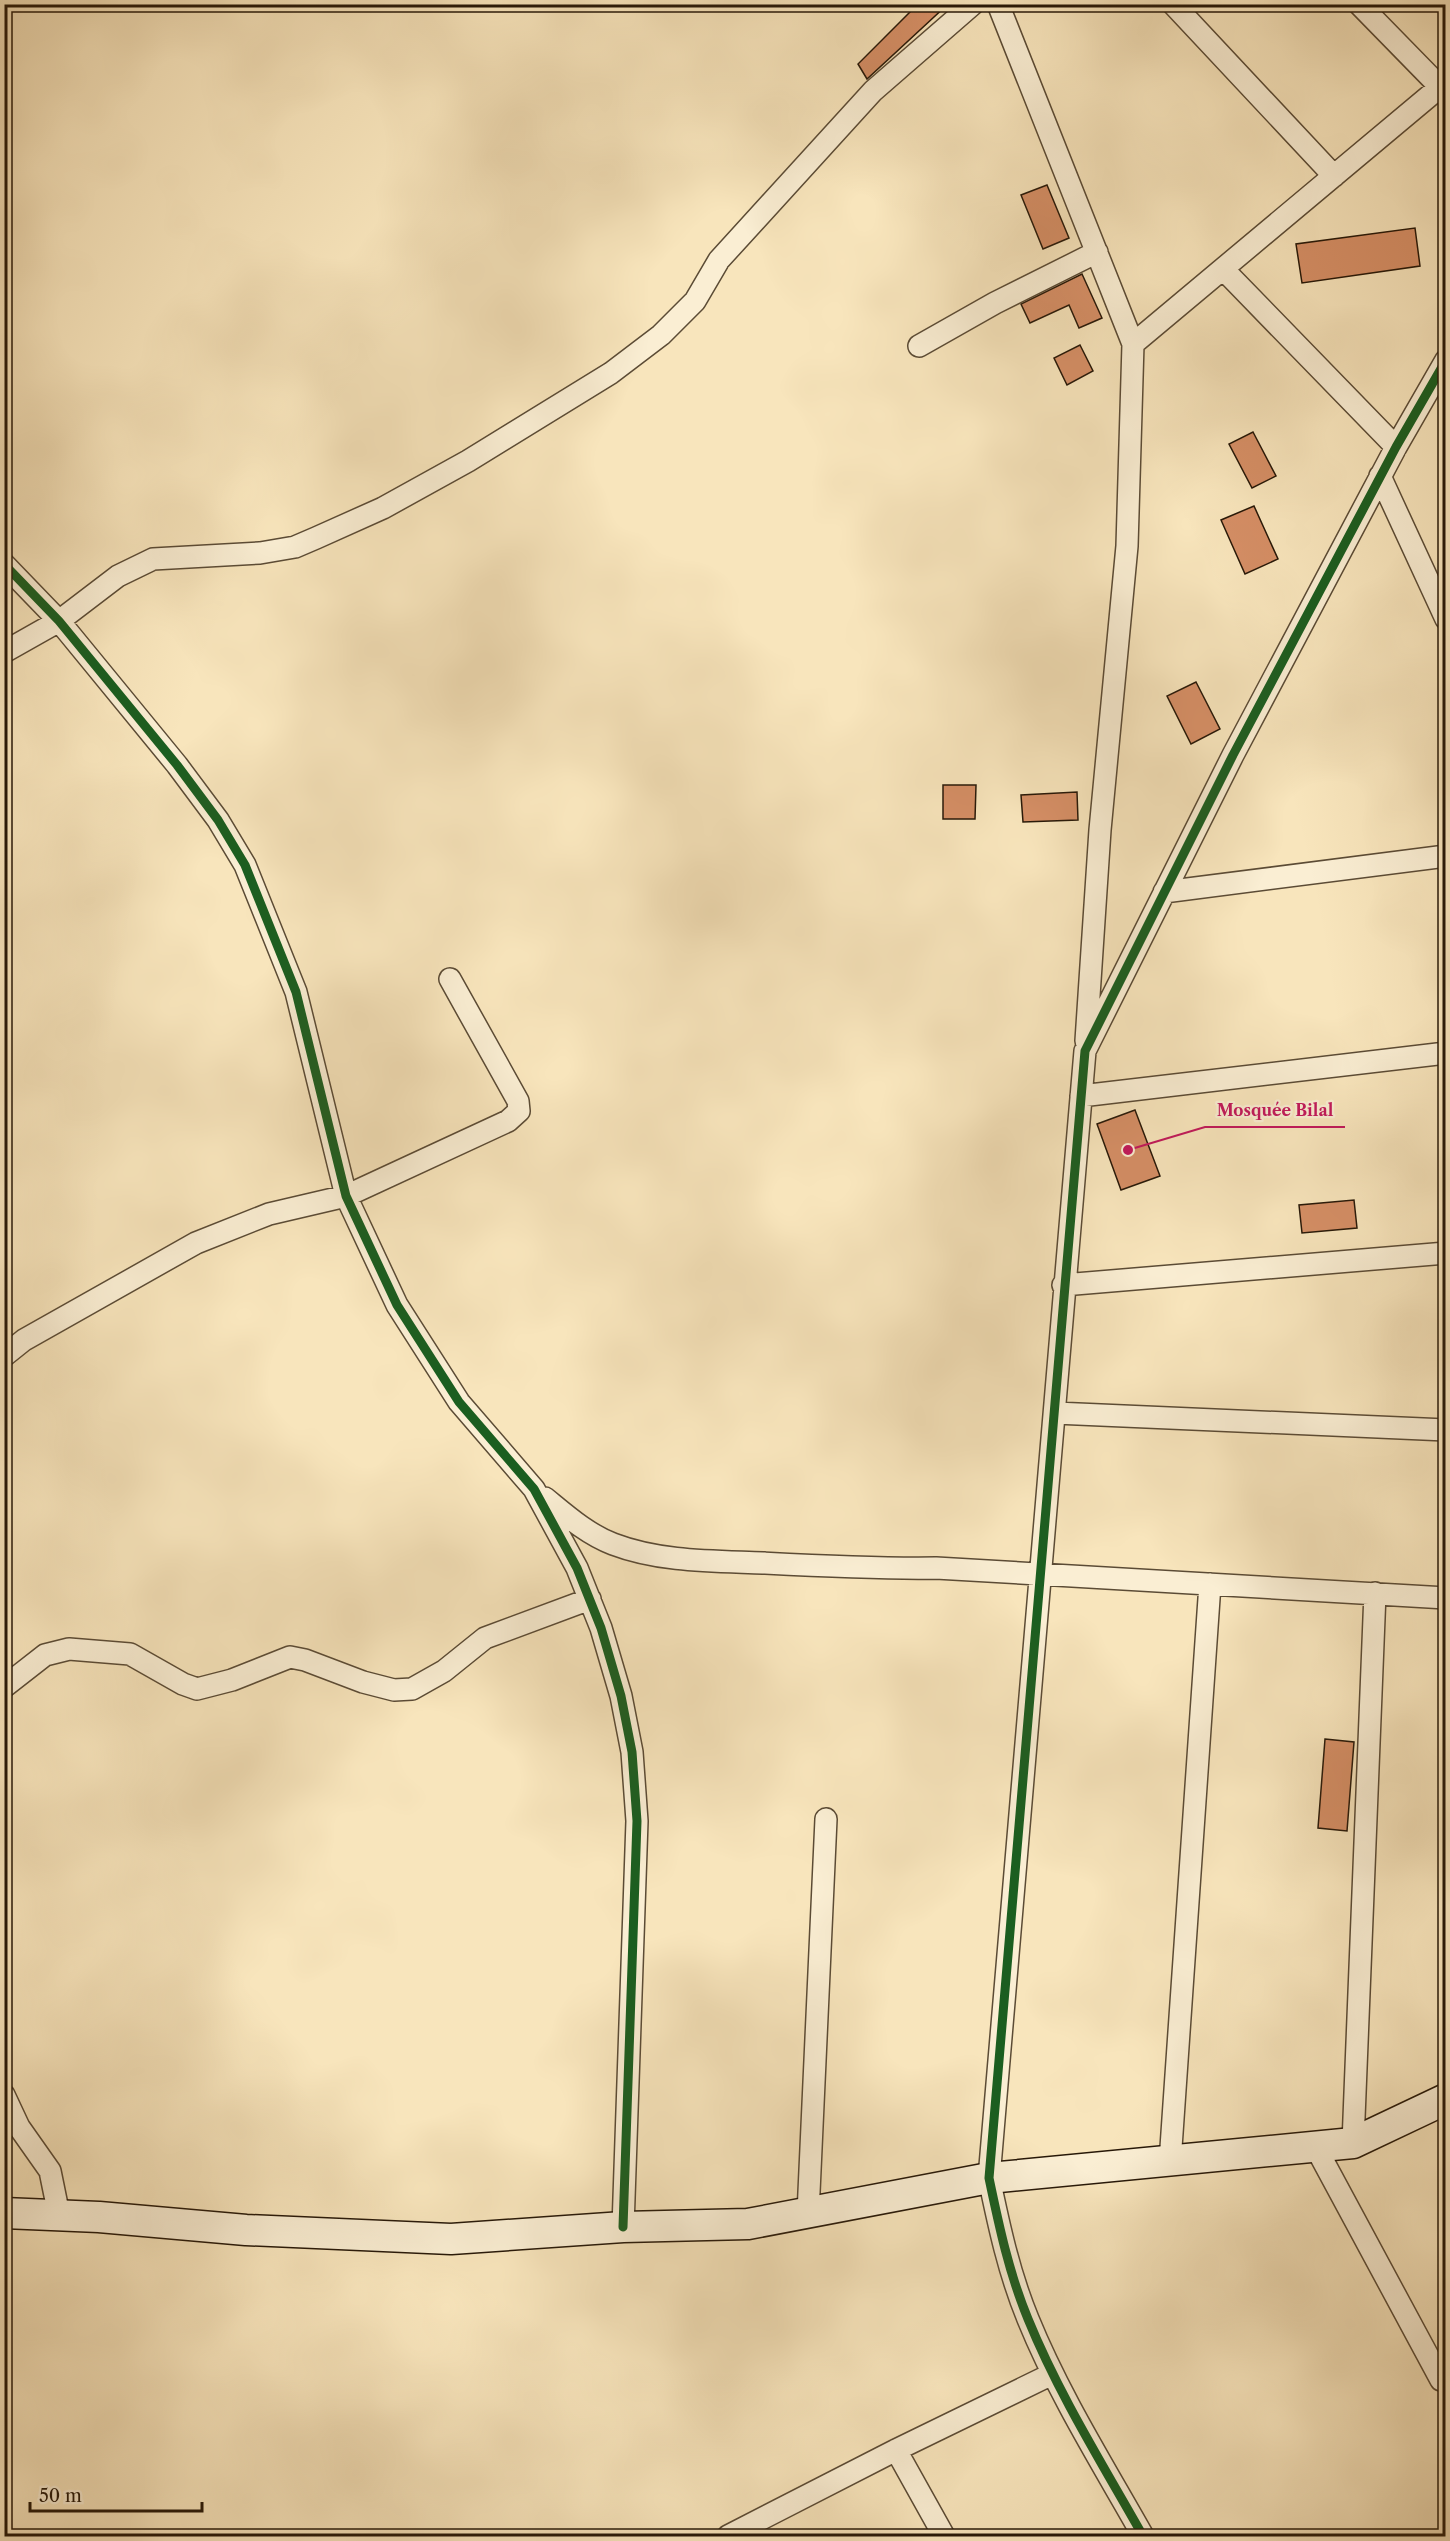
<svg xmlns="http://www.w3.org/2000/svg" width="1450" height="2541" viewBox="0 0 1450 2541" font-family="'Libre Caslon Text',serif">
<rect width="100%" height="100%" fill="#f8e5bc"/>
<filter id="stains"><feTurbulence type="fractalNoise" baseFrequency=".00333" numOctaves="4"/><feColorMatrix values="0 0 0 0 .2 0 0 0 0 .09 0 0 0 0 .02 0 0 0 .5 -.17"/></filter>
<radialGradient id="worn" r=".72"><stop offset=".6" stop-color="#630" stop-opacity="0"/><stop offset="1" stop-color="#630" stop-opacity=".3"/></radialGradient>
<path fill="#d68f66" stroke="#271808" stroke-width="1.5" d="M918,4H948L867,79L858,64Z
M1047,185L1069,238L1043,249L1021,195Z
M1415,228L1420,266L1302,283L1296,244Z
M1082,274L1102,318L1079,328L1069,305L1030,323L1021,304Z
M1080,345L1093,371L1067,385L1054,358Z
M1253,432L1276,476L1252,488L1229,444Z
M1254,506L1278,559L1245,574L1221,520Z
M1196,682L1220,729L1191,744L1167,696Z
M943,785H976L975,819H943Z
M1077,792L1078,820L1023,822L1021,795Z
M1135,1110L1160,1176L1121,1190L1097,1124Z
M1354,1200L1357,1228L1302,1233L1299,1205Z
M1325,1739L1354,1742L1347,1831L1318,1828Z"/>
<g fill="none" stroke-linecap="round" stroke-linejoin="round">
<defs>
<path id="street" d="M998,4L1133,344L1127,546L1100,830L1086,1041
M1173,4L1334,176
M1359,4L1446,93
M1223,269L1396,447
M1133,344L1440,87
M919,346L995,303L1097,252
M1380,476L1446,619
M4,564L59,621L177,765L218,820L245,865L296,992L346,1196L397,1305L459,1402L534,1489L577,1568L601,1628L621,1696L632,1752L637,1821L623,2227
M4,652L59,621L118,576L153,559L260,553L295,547L316,538L383,508L468,461L611,373L661,335L695,301L719,260L873,91L973,4
M1164,892L1446,856
M1081,1096L1446,1053
M1063,1285L1446,1253
M4,1356L24,1340L196,1243L269,1214L346,1196L508,1121L519,1111L518,1101L450,979
M1055,1413L1446,1430
M545,1498C567,1516 587,1534 613,1544C660,1562 713,1561 763,1563C821,1566 878,1569 936,1568L1446,1598
M4,1687L45,1655L69,1649L130,1654L183,1684L197,1689L232,1680L290,1657L305,1660L363,1682L394,1690L412,1689L444,1671L485,1638L590,1599
M4,2095L19,2127L50,2171L59,2215
M1353,2143L1375,1593
M1315,2146L1441,2380
M1170,2162L1210,1584
M808,2214L826,1819
M896,2450L944,2536
M728,2536L896,2450L1052,2374
M1143,2536C1103,2465 1059,2395 1028,2319C1009,2273 999,2226 989,2178L1085,1051L1233,755L1396,447L1446,360"/>
<path id="secondary" d="M4,2213L99,2217L246,2230L451,2239L623,2227L748,2224L989,2178L1353,2143L1446,2099"/>
</defs>
<use href="#street" stroke="#5b4b35" stroke-width="24"/>
<use href="#secondary" stroke="#271808" stroke-width="33"/>
<use href="#street" stroke="#faeed3" stroke-width="21"/>
<use href="#secondary" stroke="#faeed3" stroke-width="30"/>
<defs>
<path id="cycleway" d="M4,564L59,621L177,765L218,820L245,865L296,992L346,1196L397,1305L459,1402L534,1489L577,1568L601,1628L621,1696L632,1752L637,1821L623,2227
M1143,2536C1103,2465 1059,2395 1028,2319C1009,2273 999,2226 989,2178L1085,1051L1233,755L1396,447L1446,360"/>
</defs>
<use href="#cycleway" stroke="#faeed3" stroke-width="13"/>
<use href="#cycleway" stroke="#1b5e20" stroke-width="9"/>
</g>
<path fill="none" stroke="#c2185b" stroke-width="2" d="M1128 1150L1205 1127H1345"/>
<circle fill="#c2185b" stroke="#faeed3" stroke-width="2" cx="1128" cy="1150" r="6"/>
<g font-size="16" text-anchor="middle" font-weight="bold" fill="#c2185b" stroke="#faeed3" stroke-width="4.5" stroke-linejoin="round" paint-order="stroke">
<text x="1275" y="1116">Mosquée Bilal</text>
</g>
<rect width="1450" height="2541" fill="none" stroke="#f8e5bc" stroke-width="24"/>
<rect x="6" y="6" width="1438" height="2529" fill="none" stroke="#271808" stroke-width="3"/>
<rect x="12" y="12" width="1426" height="2517" fill="none" stroke="#271808" stroke-width="1.5"/>
<path d="M30 2502v9h172v-9" fill="none" stroke="#271808" stroke-width="3"/>
<text x="39" y="2502" font-size="18" fill="#271808" stroke="#faeed3" stroke-width="4.5" paint-order="stroke">50 m</text>
<rect width="100%" height="100%" filter="url(#stains)"/>
<rect width="100%" height="100%" fill="url(#worn)"/>
</svg>
